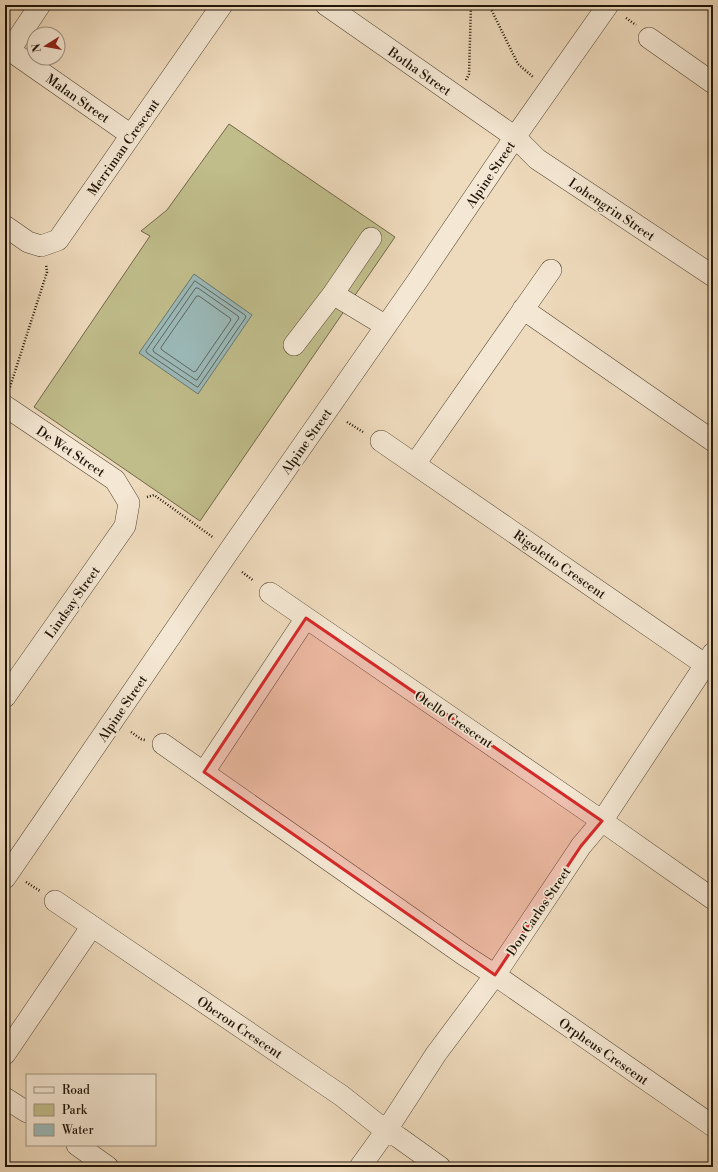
<svg xmlns="http://www.w3.org/2000/svg" width="718" height="1172" viewBox="0 0 718 1172" font-family="'Libre Bodoni',serif">
<rect width="100%" height="100%" fill="#eedabc"/>
<filter id="stains"><feTurbulence type="fractalNoise" baseFrequency=".005" numOctaves="4"/><feColorMatrix values="0 0 0 0 .2 0 0 0 0 .09 0 0 0 0 .02 0 0 0 .5 -.17"/></filter>
<radialGradient id="worn" r=".72"><stop offset=".6" stop-color="#630" stop-opacity="0"/><stop offset="1" stop-color="#630" stop-opacity=".3"/></radialGradient>
<path fill="#c0bd8b" stroke="#706849" d="M229,124L395,237L200,521L34,407L150,236L141,231L167,210Z"/>
<path fill="#9bb9b8" stroke="#697771" d="M194,274L252,315L198,394L139,353Z"/>
<g fill="none" stroke-linecap="round" stroke-linejoin="round">
<path stroke="#5d6660" stroke-width="1" d="M195,281L245,315L246,317L198,387H197L147,353L146,351Z
M196,288H198L238,316L239,318L197,380H196L154,352L153,350Z
M197,296H199L230,318L231,320L196,371L194,372L162,350L161,348Z"/>
<defs>
<path id="minor" d="M326,5L515,137L537,159L713,276
M649,38L713,83
M5,47L131,135
M10,50L40,5
M5,226L28,242L41,246L58,240L222,5
M333,294L386,326
M523,309L713,441
M294,345L333,294L371,238
M5,406L115,480L129,503L125,526L5,697
M381,441L713,670
M415,464L551,270
M270,593L602,821L713,899
M163,744L464,955L495,975L713,1126
M204,772L306,618
M5,878L229,551L418,280L515,137L608,5
M55,901L342,1096L386,1131L398,1137L440,1167
M5,1054L92,926
M5,1098L27,1112
M77,1145L108,1167
M360,1167L386,1131L436,1054L495,975L581,846L602,821L713,653"/>
</defs>
<use href="#minor" stroke="#534634" stroke-width="22"/>
<path stroke="#1f1407" stroke-width="2.5" stroke-dasharray="1 2" stroke-linecap="butt" d="M489,5L518,64L533,77
M626,18L636,25
M466,80L469,74L471,5
M10,387L47,272L46,264
M347,422L363,432
M147,497L154,495L214,538
M242,572L254,581
M131,732L141,739L145,740
M26,882L40,891"/>
<use href="#minor" stroke="#f4e7d3" stroke-width="21"/>
</g>
<path fill="#d62828" fill-opacity="0.2" stroke="#d62828" stroke-width="3" stroke-linejoin="round" d="M306,618L602,821L581,846L495,975L204,772Z"/>
<g text-anchor="middle" stroke-width="3.5" stroke-linejoin="round" paint-order="stroke">
<g font-size="13" fill="#1f1407" stroke="#f4e7d3">
<text transform="translate(420 71) rotate(35)" y="5">Botha Street</text>
<text transform="translate(78 98) rotate(35)" y="5">Malan Street</text>
<text transform="translate(123 147) rotate(-55)" y="5">Merriman Crescent</text>
<text transform="translate(490 174) rotate(-56)" y="5">Alpine Street</text>
<text transform="translate(612 209) rotate(34)" y="5">Lohengrin Street</text>
<text transform="translate(306 441) rotate(-55)" y="5">Alpine Street</text>
<text transform="translate(71 451) rotate(34)" y="5">De Wet Street</text>
<text transform="translate(560 564) rotate(35)" y="5">Rigoletto Crescent</text>
<text transform="translate(72 602) rotate(-55)" y="5">Lindsay Street</text>
<text transform="translate(122 708) rotate(-56)" y="5">Alpine Street</text>
<text transform="translate(454 719) rotate(34)" y="5">Otello Crescent</text>
<text transform="translate(538 911) rotate(-56)" y="5">Don Carlos Street</text>
<text transform="translate(240 1027) rotate(34)" y="5">Oberon Crescent</text>
<text transform="translate(604 1051) rotate(35)" y="5">Orpheus Crescent</text>
</g>
</g>
<rect width="718" height="1172" fill="none" stroke="#eedabc" stroke-width="20"/>
<rect x="6" y="6" width="706" height="1160" fill="none" stroke="#1f1407" stroke-width="2"/>
<rect x="10" y="10" width="698" height="1152" fill="none" stroke="#1f1407"/>
<rect x="26" y="1074" width="130" height="72" fill="#f4e7d3" stroke="#9f9381"/>
<rect x="34" y="1087" width="20" height="6" fill="#f4e7d3" stroke="#9f9381"/>
<text x="62" y="1094" font-size="12" fill="#1f1407">Road</text>
<rect x="34" y="1104" width="20" height="12" fill="#c0bd8b" stroke="#9f9381"/>
<text x="62" y="1114" font-size="12" fill="#1f1407">Park</text>
<rect x="34" y="1124" width="20" height="12" fill="#9bb9b8" stroke="#9f9381"/>
<text x="62" y="1134" font-size="12" fill="#1f1407">Water</text>
<g transform="translate(46 46) rotate(259)"><circle r="19" fill="#f4e7d3" stroke="#9f9381"/>
<path d="M0-3L7 15L0 10L-7 15Z" fill="#8f2418"/>
<text y="-6" font-size="11" font-weight="bold" text-anchor="middle" fill="#1f1407">N</text>
</g>
<rect width="100%" height="100%" filter="url(#stains)"/>
<rect width="100%" height="100%" fill="url(#worn)"/>
</svg>
